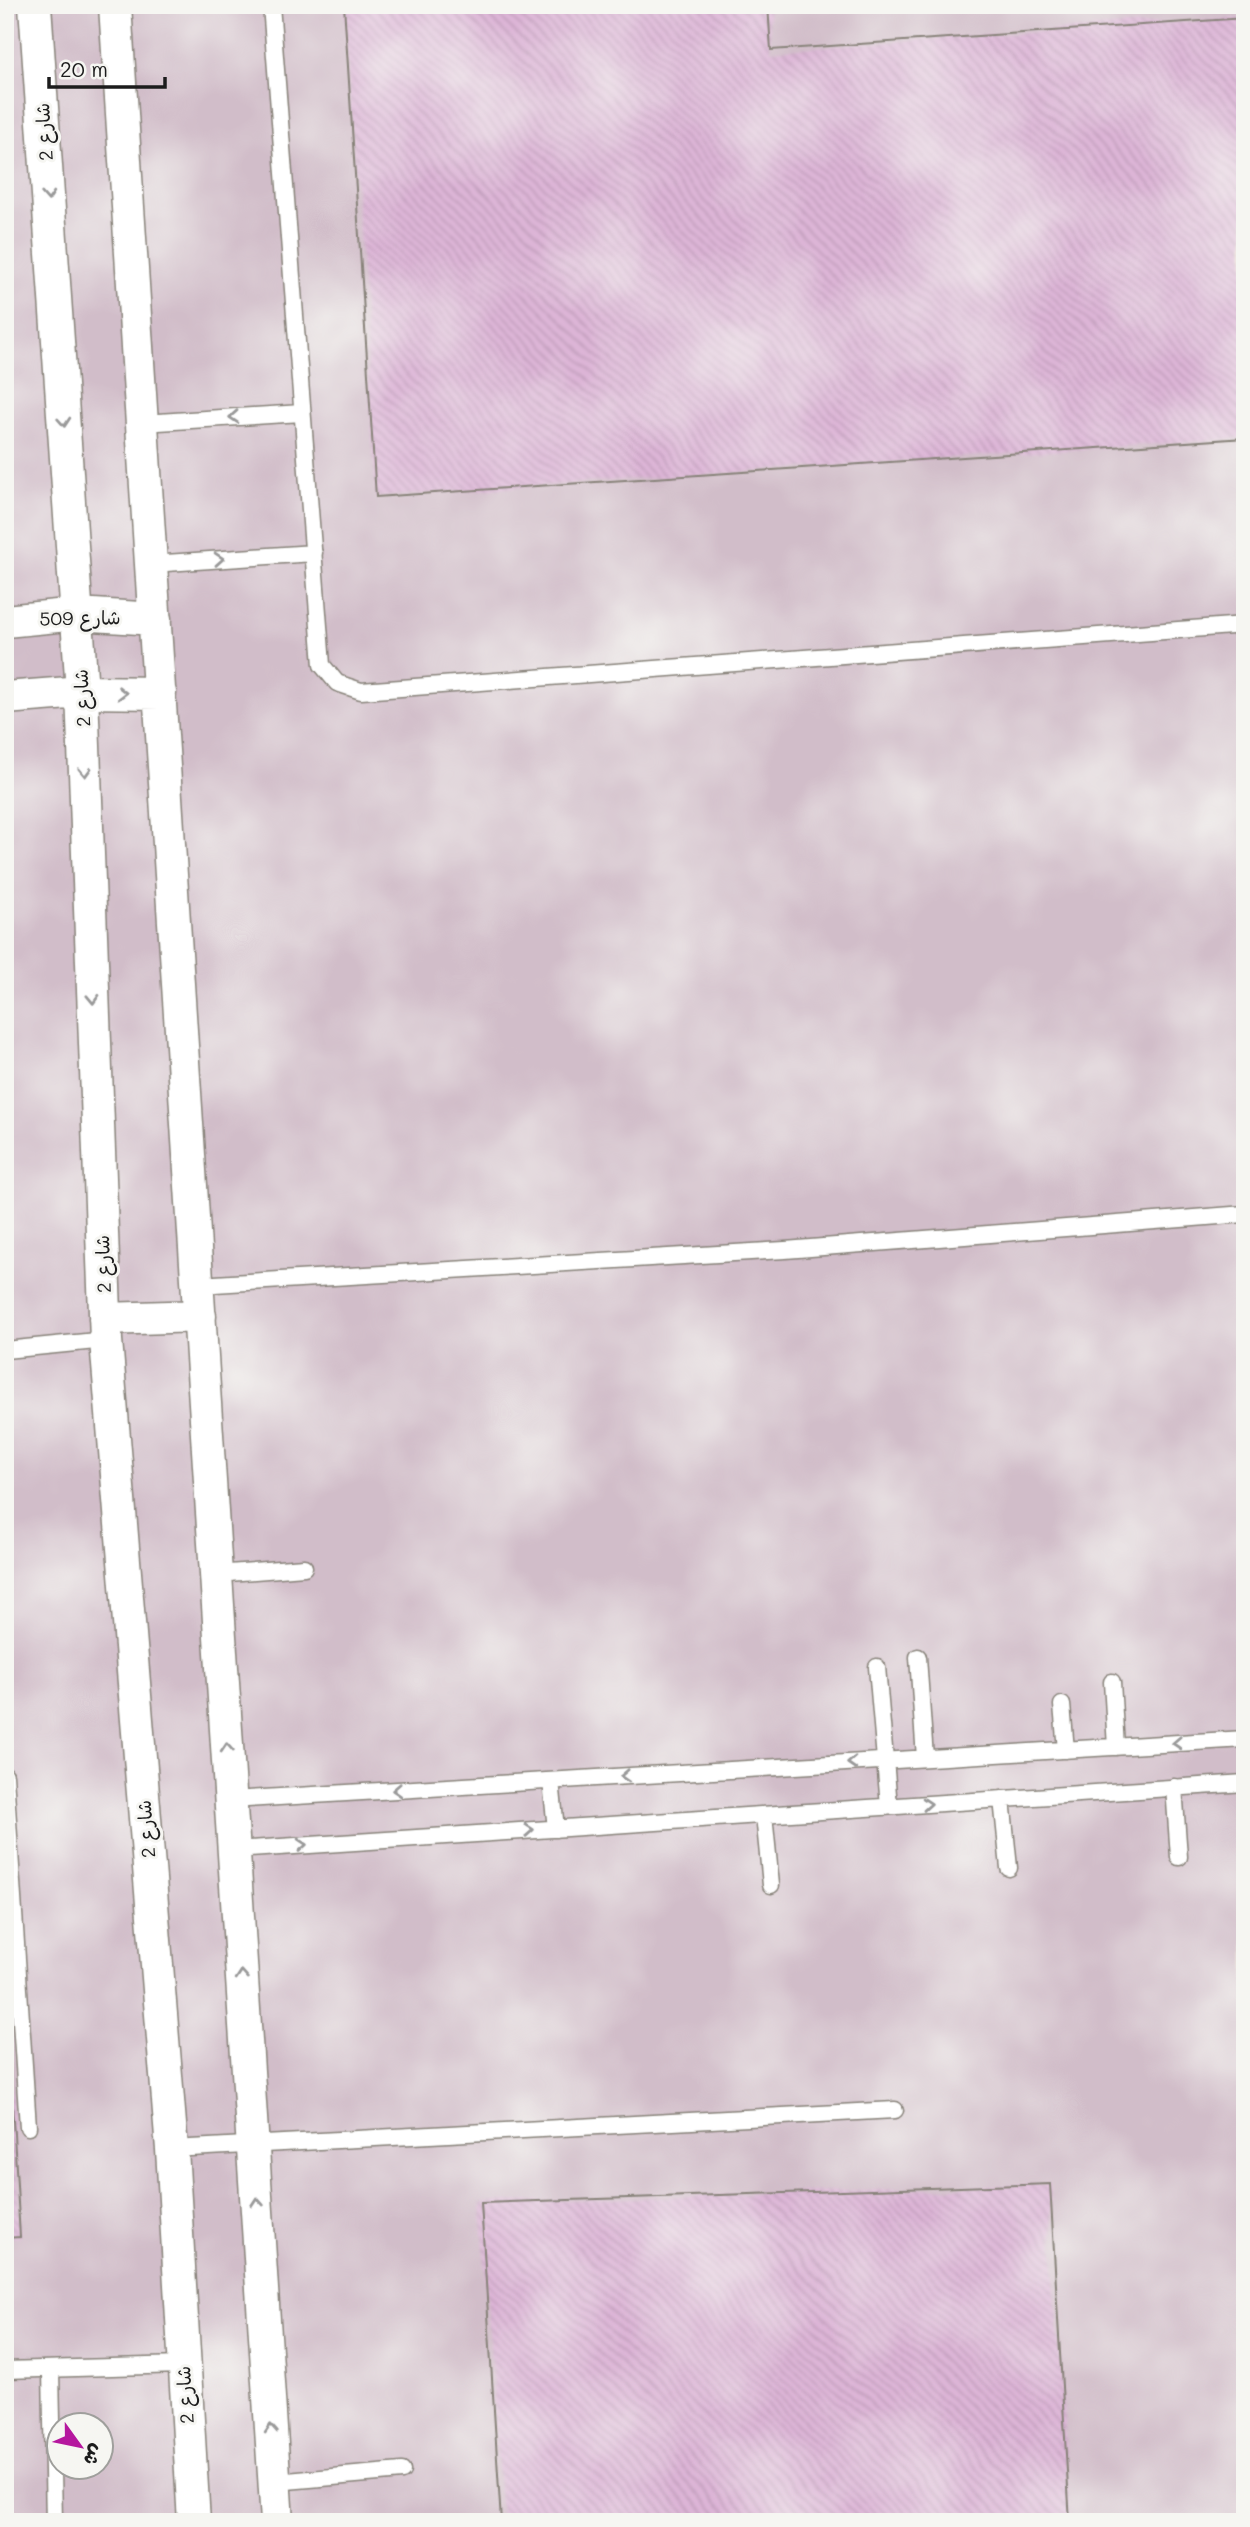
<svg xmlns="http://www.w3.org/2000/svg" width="1250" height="2527" viewBox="0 0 1250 2527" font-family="Mali,'Playpen Sans Arabic',sans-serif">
<defs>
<pattern id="building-back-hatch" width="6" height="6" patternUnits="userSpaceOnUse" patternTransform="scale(1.75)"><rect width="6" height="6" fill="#ddb5d7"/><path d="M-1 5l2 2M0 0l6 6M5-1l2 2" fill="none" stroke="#bd9bb8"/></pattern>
</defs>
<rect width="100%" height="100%" fill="#f6f6f2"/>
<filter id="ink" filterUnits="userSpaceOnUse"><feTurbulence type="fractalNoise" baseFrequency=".0143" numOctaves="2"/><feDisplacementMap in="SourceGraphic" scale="14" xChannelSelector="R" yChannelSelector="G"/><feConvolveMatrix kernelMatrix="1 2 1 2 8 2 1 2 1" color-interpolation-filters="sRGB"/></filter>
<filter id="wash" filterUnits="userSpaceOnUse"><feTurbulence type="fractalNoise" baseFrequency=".00686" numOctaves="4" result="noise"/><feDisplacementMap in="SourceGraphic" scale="28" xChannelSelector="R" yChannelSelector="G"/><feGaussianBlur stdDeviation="1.57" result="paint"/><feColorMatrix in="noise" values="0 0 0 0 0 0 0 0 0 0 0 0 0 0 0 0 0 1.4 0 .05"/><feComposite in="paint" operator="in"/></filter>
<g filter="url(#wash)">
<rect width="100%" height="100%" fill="#f3ead8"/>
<path fill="#d1bdc9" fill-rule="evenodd" d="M5,5H1245V2522H5ZM60,2426H102V2468H60Z"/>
<g id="blocks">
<path fill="url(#building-back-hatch)" d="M344,5H768L771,50L1245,18V438L376,497Z
M5,2040H7L14,2134L20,2237L5,2238Z
M1050,2184L1070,2522H501L481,2203Z"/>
</g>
</g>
<g filter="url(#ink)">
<use href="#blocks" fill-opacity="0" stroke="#88837a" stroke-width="2"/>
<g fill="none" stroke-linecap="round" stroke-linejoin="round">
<defs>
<path id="lane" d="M271,5L322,665L337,683L361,691L1245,625
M142,423L302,413
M151,564L314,553
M198,1285L785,1250L1245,1214
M5,1350L106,1340
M216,1574L304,1567
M918,1657L925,1758
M877,1667L889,1806
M1112,1682L1116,1747
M1062,1705L1066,1750
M5,1775L28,2127
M551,1781L556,1829
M1174,1787L1179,1857
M1002,1799L1009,1868
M231,1800L1245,1739
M764,1815L771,1885
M234,1850L1245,1783
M172,2149L895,2110
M5,2370L183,2365
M51,2370L54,2522
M275,2482L402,2471"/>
<path id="street" d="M35,5L82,692L106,1340L172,2149L194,2522
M115,5L277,2522
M5,621L78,614L155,619
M5,698L82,692L160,693
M105,1319L200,1316"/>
</defs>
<use href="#lane" stroke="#88837a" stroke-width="19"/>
<use href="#street" stroke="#88837a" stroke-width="35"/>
<use href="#lane" stroke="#fff" stroke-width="16"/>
<use href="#street" stroke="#fff" stroke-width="32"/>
</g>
<defs><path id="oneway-chevron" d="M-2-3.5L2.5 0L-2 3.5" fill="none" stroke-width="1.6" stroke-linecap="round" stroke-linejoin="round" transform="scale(1.75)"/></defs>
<g stroke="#999">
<use href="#oneway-chevron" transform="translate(48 196) rotate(86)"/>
<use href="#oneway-chevron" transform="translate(234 417) rotate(176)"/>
<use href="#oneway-chevron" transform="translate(64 422) rotate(86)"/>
<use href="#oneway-chevron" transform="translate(219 559) rotate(-4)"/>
<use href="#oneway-chevron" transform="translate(122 693) rotate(1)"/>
<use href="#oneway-chevron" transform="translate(85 772) rotate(88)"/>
<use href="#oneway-chevron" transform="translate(93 999) rotate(88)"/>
<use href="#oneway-chevron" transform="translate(1177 1743) rotate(177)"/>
<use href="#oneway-chevron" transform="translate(227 1748) rotate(-94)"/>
<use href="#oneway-chevron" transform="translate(852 1763) rotate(177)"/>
<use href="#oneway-chevron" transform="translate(625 1776) rotate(177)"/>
<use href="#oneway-chevron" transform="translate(397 1790) rotate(177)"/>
<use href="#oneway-chevron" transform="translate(927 1804) rotate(-4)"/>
<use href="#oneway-chevron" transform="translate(529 1830) rotate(-4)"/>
<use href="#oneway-chevron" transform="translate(302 1845) rotate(-4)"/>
<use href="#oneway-chevron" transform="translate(242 1975) rotate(-94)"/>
<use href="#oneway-chevron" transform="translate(257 2202) rotate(-94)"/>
<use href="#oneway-chevron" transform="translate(271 2429) rotate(-94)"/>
</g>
</g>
<g text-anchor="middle" stroke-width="6" stroke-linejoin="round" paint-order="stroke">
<g font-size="19" fill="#1c1c1c" stroke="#f6f6f2">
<text transform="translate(44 132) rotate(-94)" y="7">شارع 2</text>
<text transform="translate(80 618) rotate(-1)" y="7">شارع 509</text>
<text transform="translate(82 698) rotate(-93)" y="7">شارع 2</text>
<text transform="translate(103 1264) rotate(-92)" y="7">شارع 2</text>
<text transform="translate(146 1829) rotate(-95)" y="7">شارع 2</text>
<text transform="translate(185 2395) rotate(-94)" y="7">شارع 2</text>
</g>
</g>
<rect width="1250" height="2527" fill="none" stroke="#f6f6f2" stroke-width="28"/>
<g transform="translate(80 2446) rotate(123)"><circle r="33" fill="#f6f6f2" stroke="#9f9f9c" stroke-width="2"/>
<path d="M0-5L12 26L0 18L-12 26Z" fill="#b5179e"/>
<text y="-10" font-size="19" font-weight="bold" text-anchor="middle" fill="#1c1c1c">ش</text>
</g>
<path d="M49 77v10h116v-10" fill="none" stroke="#1c1c1c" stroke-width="3.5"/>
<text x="60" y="77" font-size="21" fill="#1c1c1c" stroke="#f6f6f2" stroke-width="5" paint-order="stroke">20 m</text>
</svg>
